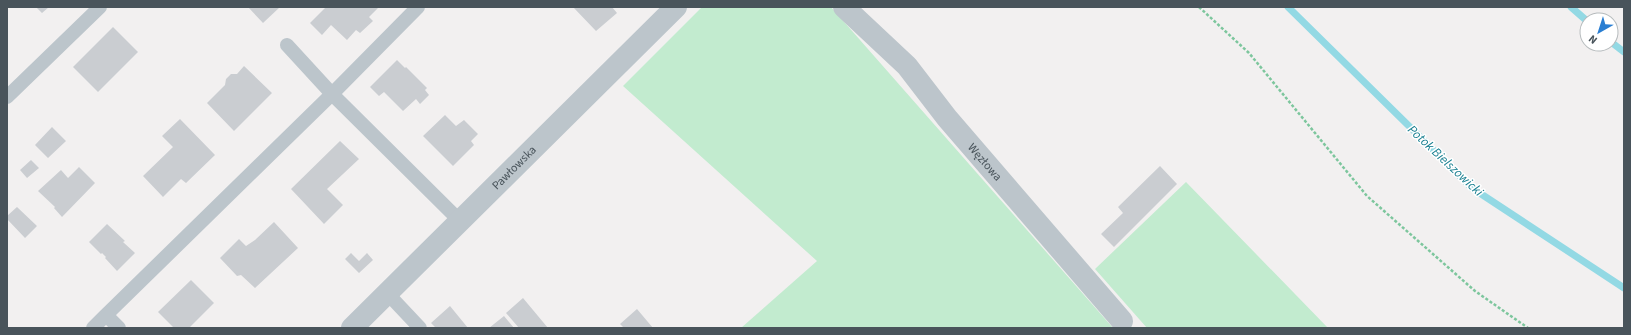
<svg xmlns="http://www.w3.org/2000/svg" width="1631" height="335" viewBox="0 0 1631 335" font-family="'Source Sans 3',sans-serif">
<rect width="100%" height="100%" fill="#f2f0f0"/>
<path fill="#c2ebcf" d="M702,7H831L1113,328H741L817,261L623,86Z
M1186,182L1328,328H1147L1095,269Z"/>
<g fill="none" stroke-linecap="round" stroke-linejoin="round">
<path stroke="#93d9e4" stroke-width="7" d="M1288,7L1472,188L1624,288
M1571,7L1587,21
M1611,42L1624,52"/>
</g>
<path fill="#cacdd1" d="M36,7H49L42,13Z
M248,7H280L263,23Z
M326,7H377L378,8L369,17L373,21L360,33L356,30L347,40L331,25L322,35L310,23Z
M573,7H612L617,13L596,31Z
M113,27L138,52L98,92L73,67Z
M397,60L405,68L406,67L427,88L425,90L429,95L420,104L416,99L403,111L384,92L379,96L370,87Z
M244,66L272,93L234,131L207,103L225,85L226,79L231,74H237Z
M445,115L456,126L464,120L478,134L471,141L474,145L453,166L423,136Z
M180,119L215,155L186,183L181,179L163,197L143,176L173,147L162,136Z
M52,127L66,141L48,158L35,145Z
M340,141L359,159L327,189L343,205L324,224L291,189Z
M31,160L39,168L27,178L20,170Z
M1160,166L1177,184L1114,247L1101,234L1123,213L1118,207Z
M79,167L95,183L62,217L54,208L55,207L38,191L61,170L68,178Z
M17,207L37,226L25,238L7,219V216Z
M274,222L298,248L255,288L241,275L237,276L220,258L239,239L246,246L255,240Z
M107,224L125,241L123,242L135,253L117,271L105,258L106,257L102,253L101,254L89,242Z
M351,253L359,261L367,253L373,260L359,273L345,259Z
M191,280L214,303L189,328H174L158,312Z
M523,298L548,328H519L506,313Z
M450,306L468,328H436L431,323Z
M637,309L653,328H624L620,324Z
M504,316L514,328H489Z"/>
<g fill="none" stroke-linecap="round" stroke-linejoin="round">
<path stroke="#7dc69d" stroke-width="2.5" stroke-dasharray="3 2" stroke-linecap="butt" d="M1199,7L1249,53L1367,196L1475,291L1528,328"/>
<path stroke="#bcc5cb" stroke-width="14" d="M287,45L332,94L418,7
M7,97L100,7
M388,294L420,328
M106,315L332,94L460,221
M93,328L106,315L119,328"/>
<g stroke="#bcc5cb" stroke-width="22">
<path id="s1" d="M844,7L907,66L947,118L1122,321"/>
<path id="s2" d="M352,328L676,7"/>
</g>
</g>
<g text-anchor="middle" stroke-width="3" stroke-linejoin="round" paint-order="stroke">
<g font-size="12" fill="#49545b" stroke="#fff">
<text dy="4" stroke="none"><textPath href="#s1" startOffset="210">Węzłowa</textPath></text>
<text dy="4" stroke="none"><textPath href="#s2" startOffset="228">Pawłowska</textPath></text>
</g>
<g font-size="13" font-style="italic" fill="#187f90" stroke="#fff">
<text transform="translate(1446 160) rotate(43)" y="5">Potok Bielszowicki</text>
</g>
</g>
<rect width="1631" height="335" fill="none" stroke="#49545b" stroke-width="16"/>
<g transform="translate(1599 32) rotate(219)"><circle r="19" fill="#ffffff" stroke="#b6bbbd"/>
<path d="M0-3L7 15L0 10L-7 15Z" fill="#297ed2"/>
<text y="-6" font-size="11" font-weight="bold" text-anchor="middle" fill="#49545b">N</text>
</g>
</svg>
